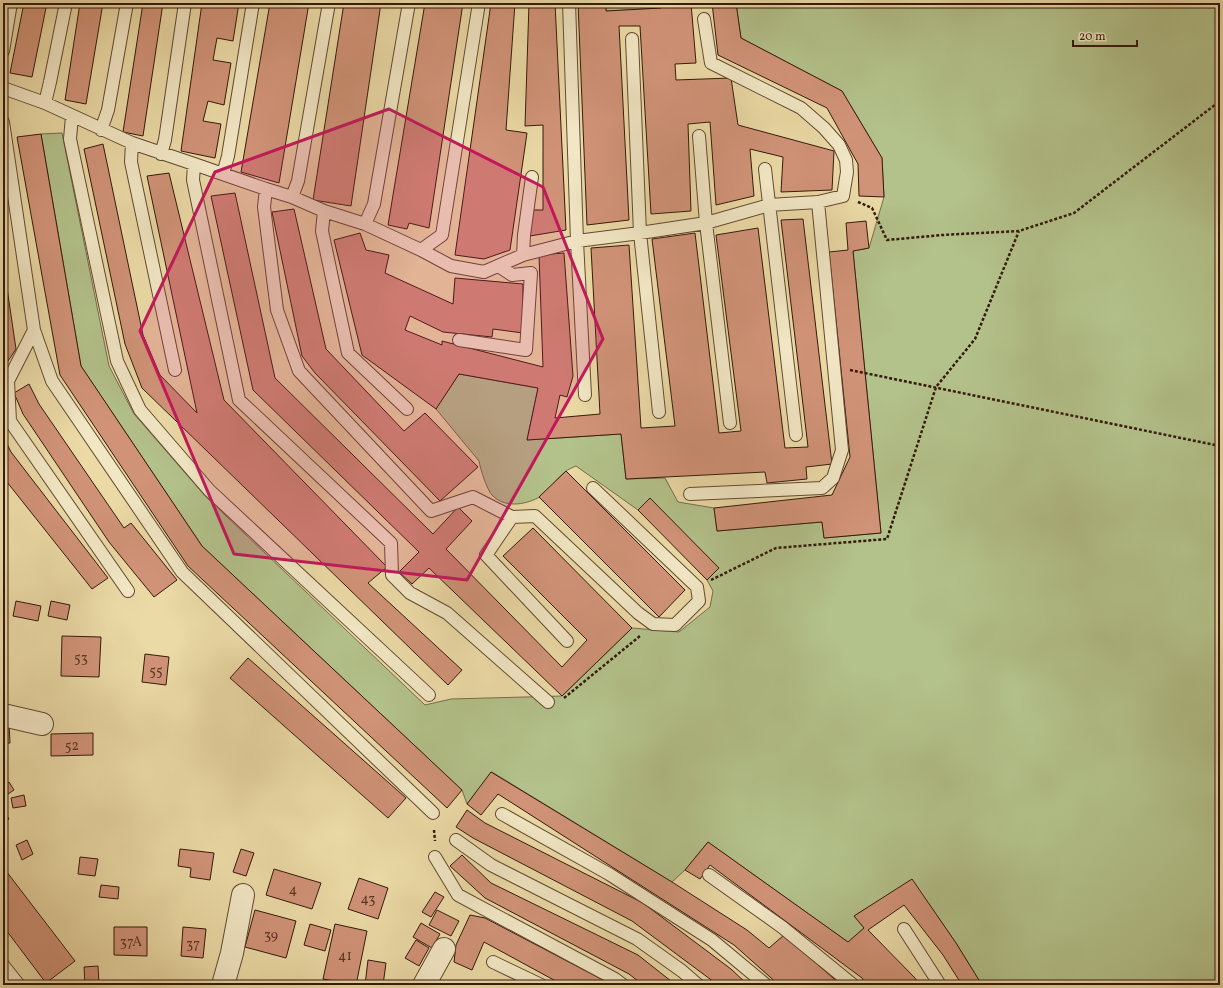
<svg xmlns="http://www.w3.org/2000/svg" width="1223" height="988" viewBox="0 0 1223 988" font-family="Vollkorn,serif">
<rect width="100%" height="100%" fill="#ebdaa6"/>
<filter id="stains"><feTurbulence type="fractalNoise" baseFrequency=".005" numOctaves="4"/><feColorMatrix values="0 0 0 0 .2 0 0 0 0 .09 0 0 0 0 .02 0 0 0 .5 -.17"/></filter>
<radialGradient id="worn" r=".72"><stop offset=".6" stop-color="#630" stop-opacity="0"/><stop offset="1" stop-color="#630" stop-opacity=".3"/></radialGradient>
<path fill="#b3c18a" stroke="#746d4a" d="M606,3H661V8L606,11Z
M736,3H1220V985H982L956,943L912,880L854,916L864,928L848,942L708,842L685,870L672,882L492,772L467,804L462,790L202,546L81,366L41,134L62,133L109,366L134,414L206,497L425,705L451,699L562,696L632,628L679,632L710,607L713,591L707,580L719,568L650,499L638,510L576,466C572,468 568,469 565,472C556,479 548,492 538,498C524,505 504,508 492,495C487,490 480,468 479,461L436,409L459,374L538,388L527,440L621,434L626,479L665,478L678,502L714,508L717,531L822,522L824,538L881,533L853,251L869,248L884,197L882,158L842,91L741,38Z"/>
<path fill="#d19378" stroke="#34190b" d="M24,3H47L32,77L10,73Z
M80,3H103L86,104L65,100Z
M143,3H163L143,136L123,132Z
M202,3H239L233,41L217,38L213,60L231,63L224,105L208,101L203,121L221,124L215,158L181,151Z
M270,3H309L279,183L241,172Z
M344,3H381L351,206L313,200Z
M425,3H463L429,228L409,223L407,229L388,225Z
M491,3H515L506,130L527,133L510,250L484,259L455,255Z
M529,3H555L566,230L530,236V210H543V125L525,126Z
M578,3H606V11L661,8V3H691L696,63L675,64L676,80L731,78L738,125L834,151L832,190L781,192L783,157L750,149L754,196L716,205L710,122L688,124L691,211L651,214L640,26H619L629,220L587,225Z
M712,3H736L741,38L842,91L882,158L884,197L859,196L858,164L827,108L718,55Z
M41,134L81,366L202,546L462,790L447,808L188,566L60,375L17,137Z
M103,144L143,335L160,375L197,413L147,176L169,173L224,400L387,567L368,583L462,670L448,685L142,388L125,344L84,149Z
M235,193L275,378L433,534L458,507L472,521L446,549L562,667L587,640L503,556L533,528L632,628L562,696L429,568L412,584L399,572L419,552L253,390L211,196Z
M294,209L326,349L404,431L425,413L478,467L440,501L315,373L302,356L272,212Z
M803,219L832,464L806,467L807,479L767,483L765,472L626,479L621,434L527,440L538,388L459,374L436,409L362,355L334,240L360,233L366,250L389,255L385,273L453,304L455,278L523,284V333L493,329L492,337L443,332L410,316L405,330L442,345V341L543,367L539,255L564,253L573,376L567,397L560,395L555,418L600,414L591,248L629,245L641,428L675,426L652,239L695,233L719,433L741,431L716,235L758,228L785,448L808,447L781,220Z
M866,221L869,248L853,251L881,533L824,538L822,522L717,531L714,508L832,495L850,457L829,252L848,250L846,223Z
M3,261L16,349L6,364L3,365Z
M29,384L39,404L124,528L131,523L177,580L154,597L109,542L23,414L14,393Z
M3,436L11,452L108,578L92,589L3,477Z
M566,471L685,590L659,617L539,497Z
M650,498L719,568L707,580L638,510Z
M16,601L41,606L38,621L13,616Z
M51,601L70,605L67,620L48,616Z
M62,636L101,637L99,677L61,676Z
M145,654L169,657L166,685L142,682Z
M248,658L406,798L388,818L230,678Z
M3,723H9L10,743H3Z
M93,733V755L51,756V734Z
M491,772L672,882L747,930L769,948L784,935L841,985H779L734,945L498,794L481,815L467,804Z
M9,782L14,790L5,796L3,794V786Z
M24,795L26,806L13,808L11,798Z
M3,809L9,819L3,822Z
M467,810L485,823L643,903L731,969L748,985H718L632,921L473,838L456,827Z
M27,840L33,854L22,860L16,845Z
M708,842L848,942L864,928L854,916L912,879L956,943L982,985H962L943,955L904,905L868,930L915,978L920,985H866L862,978L710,865L700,879L685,870Z
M180,849L214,853L210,880L190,877L191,868L178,866Z
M241,849L254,853L246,876L233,872Z
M462,855L491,883L638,955L676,985H643L629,974L485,898L450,866Z
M80,857L98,859L95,876L78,874Z
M3,867L75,961L46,983L3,926Z
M274,869L321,883L312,909L266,895Z
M359,878L388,888L378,919L348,909Z
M101,885L119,887L118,899L99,897Z
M435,892L444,897L431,917L422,912Z
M255,910L296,921L286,958L245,947Z
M437,910L459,921L451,936L429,925Z
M470,915L485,918L607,982L609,985H563L484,942L472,970L454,962L456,945Z
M421,923L440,934L432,948L413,937Z
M310,924L331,930L325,951L304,945Z
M335,924L367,931L356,985L323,979Z
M114,927H147V956L114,955Z
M183,927L206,929L203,958L181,956Z
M416,940L429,948L419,966L405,958Z
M368,960L386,963L383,985H365Z
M98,966L99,985H85L84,967Z"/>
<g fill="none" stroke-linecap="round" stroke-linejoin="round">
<defs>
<path id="service" d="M569,3L577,241L585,395
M704,19L711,63L801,108L824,128L839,145L846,160L847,172L843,196L818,202
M632,39L640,233L659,412
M3,51L11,3
M3,88L45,103L132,143L194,164L266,189L292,197L324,211L365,224L421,250L451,266L484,272L523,255L577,241L640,233L706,223L769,205L818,202L842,450L833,478L822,488L690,494
M45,103L50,82L66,3
M72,116L70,139L117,361L140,410L209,490L429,695
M3,122L34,330L52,381L182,572L433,813
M101,130L108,110L127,3
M699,136L706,223L730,423
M132,143L131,162L175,370
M161,154L165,140L185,3
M194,164L193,180L239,400L391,543L392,575L410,593L447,613L548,702
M765,169L796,435
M223,174L228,156L253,3
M266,189L264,207L277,310L299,371L431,511L473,497L512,517L486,555L567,641
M292,197L298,181L329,3
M324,211L322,231L348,353L407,409
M365,224L374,204L409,3
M421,250L442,235L479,3
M523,255L524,235L532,177
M34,330L8,381L10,421L128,591
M459,340L526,350L531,273L512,275L500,267
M512,517L535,516L638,613L653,624L675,625L699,601L697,587L593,488
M502,814L609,874L712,940L766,985
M456,840L491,865L637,939L682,971L698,985
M435,857L458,895L615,979L623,985
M709,875L782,927L853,985
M904,929L940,985
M493,962L541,985
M3,965L19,985"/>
<path id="minor" d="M3,715L42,724
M223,985L232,953L243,895
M424,985L444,949"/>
</defs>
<use href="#service" stroke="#624932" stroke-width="14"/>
<use href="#minor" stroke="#624932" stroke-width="24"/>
<path stroke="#34190b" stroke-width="2.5" stroke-dasharray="3 2" stroke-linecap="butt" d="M858,202L872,208L887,240L942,235L1019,231L1074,213L1220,101
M850,370L1220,446
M711,580L776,548L887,539L936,387L975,339L1019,231
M564,698L640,636
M434,830L435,841"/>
<use href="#service" stroke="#f2e7c5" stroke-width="12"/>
<use href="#minor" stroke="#f2e7c5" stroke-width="22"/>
</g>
<path fill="#c2185b" fill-opacity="0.2" stroke="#c2185b" stroke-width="3" stroke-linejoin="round" d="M389,109L543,187L603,339L467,580L234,554L140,331L215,172Z"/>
<g text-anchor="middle" stroke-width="3.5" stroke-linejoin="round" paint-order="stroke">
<g font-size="14" fill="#5b3826">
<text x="81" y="662">53</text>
<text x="156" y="675">55</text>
<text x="72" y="750">52</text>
<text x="293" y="894">4</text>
<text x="368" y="903">43</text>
<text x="271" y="939">39</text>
<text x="131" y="946">37А</text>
<text x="193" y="948">37</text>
<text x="345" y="960">41</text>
</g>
</g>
<rect width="1223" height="988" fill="none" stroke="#ebdaa6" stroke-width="16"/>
<rect x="4" y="4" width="1215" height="980" fill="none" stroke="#34190b" stroke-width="2"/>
<rect x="8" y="8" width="1207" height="972" fill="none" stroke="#34190b"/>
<path d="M1073 40v6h64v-6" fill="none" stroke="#34190b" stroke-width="2"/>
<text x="1079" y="40" font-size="12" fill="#34190b" stroke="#f2e7c5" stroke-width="3" paint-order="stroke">20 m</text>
<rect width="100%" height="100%" filter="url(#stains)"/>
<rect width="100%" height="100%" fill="url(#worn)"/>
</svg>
